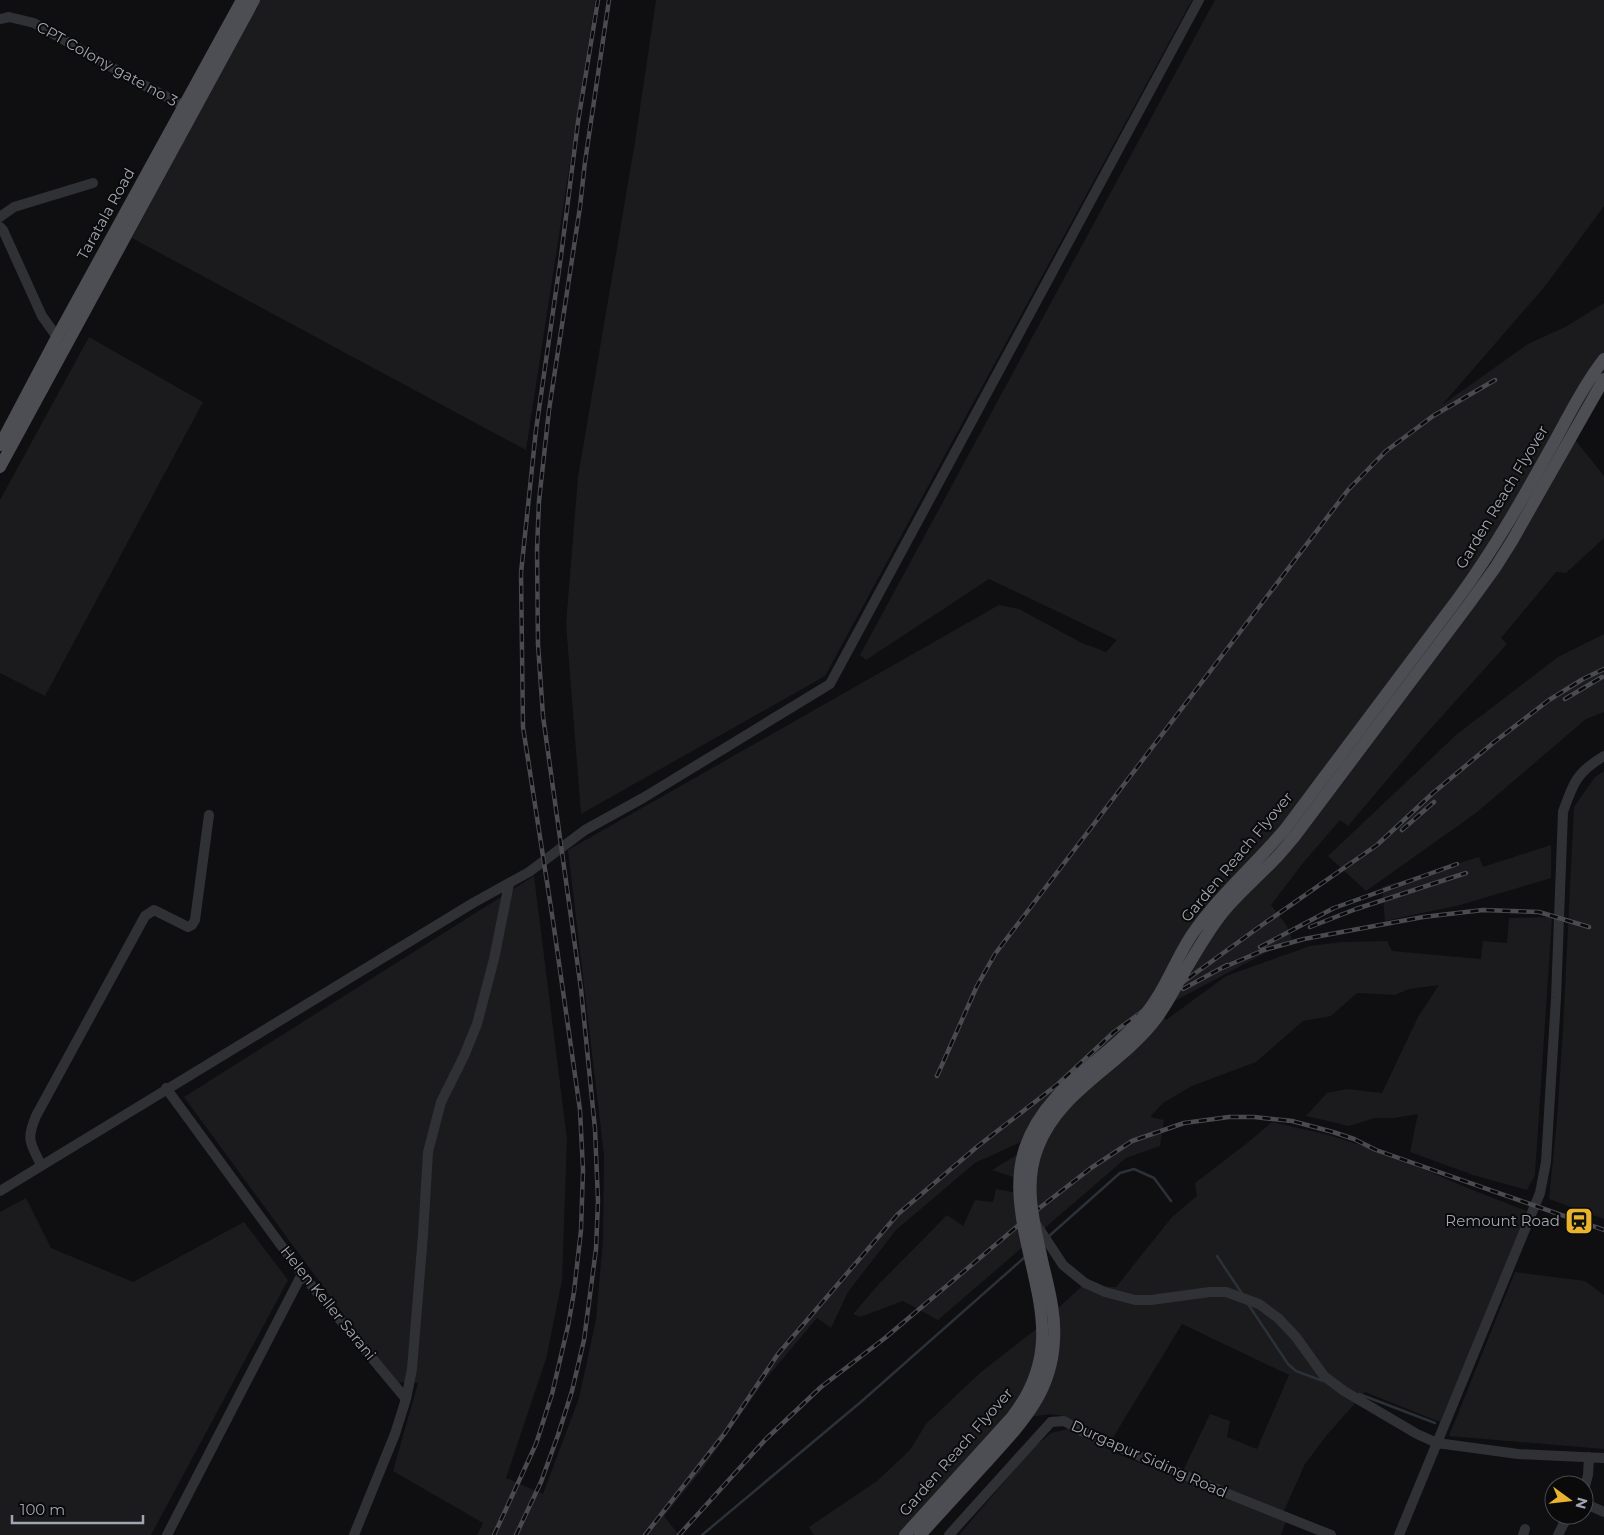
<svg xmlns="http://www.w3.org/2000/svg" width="1604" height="1535" viewBox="0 0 1604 1535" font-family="Montserrat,sans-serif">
<rect width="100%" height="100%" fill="#0f0f11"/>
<path fill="#1b1b1d" d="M258,0H595L526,450L132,238Z
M656,0H1192L825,676L581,814L566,624L578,477L635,142Z
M1215,0H1604V206L1546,285L1442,405L1528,344L1567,326L1604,303V375L1568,431L1604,476V538L1566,573L1556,572L1501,638L1507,644L1425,735L1348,826L1340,820L1303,863L1271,905L1287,926L1292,939L1167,1005L1049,1129L975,1163L896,1230L848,1292L831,1328L817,1318L765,1380L701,1471L664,1516L679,1535H477L483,1523L393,1471L418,1383L393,1382L184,1097L534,876L567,1139L562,1281L546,1359L506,1478L543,1494L579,1398L596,1320L603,1240L604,1155L568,850L999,605L1019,609L1082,643L1106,652L1117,640L989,579L866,660L860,655Z
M89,337L203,402L45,696L0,673V500Z
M1604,634V712L1586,719L1476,813L1366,891L1328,856L1456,735L1558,657Z
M1604,771V1219L1549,1199L1557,1120L1563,1029L1574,807L1595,777Z
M1551,845V878L1460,905L1385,921L1382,887L1479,857L1483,867Z
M1552,917L1535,1175L1527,1190L1473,1175L1410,1152L1418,1114L1394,1118H1375L1349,1126L1306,1116L1327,1093L1347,1089L1382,1093L1418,1017L1439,985L1409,989L1395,995L1357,993L1331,1016L1303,1021L1256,1062L1192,1086L1163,1103L1150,1117L1164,1120L1160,1146L1126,1158L938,1320L903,1301L860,1317L853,1314L878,1285L947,1215L963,1226L975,1200L993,1202L996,1189L1023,1194L1029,1182L992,1170L1051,1134L1065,1087L1159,1012L1166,1020L1226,976L1310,946L1341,942L1387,941L1392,951L1481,959L1483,941L1507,943L1509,918Z
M1272,1122L1329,1135L1388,1154L1470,1189L1529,1212L1440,1422L1365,1392L1326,1436L1305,1464L1283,1513L1183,1471L1210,1414L1230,1421L1227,1437L1257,1449L1289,1375L1182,1324L1111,1441L1064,1416L1050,1414L1029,1417L926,1535H814L809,1527L877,1481L910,1450L926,1424L981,1372L1035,1330L1082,1286L1116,1287L1172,1217L1197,1196L1195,1183L1246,1144Z
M26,1198L51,1248L133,1282L244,1222L288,1280L151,1535H0V1212Z
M1515,1272L1585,1281L1604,1295V1449L1449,1436Z
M1068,1429L1118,1454L1286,1521L1281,1535H959L1033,1448L1051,1433Z"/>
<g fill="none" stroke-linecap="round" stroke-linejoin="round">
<path stroke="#2a3138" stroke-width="2.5" d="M1048,1237L1120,1173L1134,1169L1154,1178L1171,1201
M1217,1256L1243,1295
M1248,1304L1288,1364L1296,1371L1323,1381
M1359,1394L1435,1423
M702,1535L862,1401L1025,1257"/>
<path stroke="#303135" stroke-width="10" d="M0,19L9,17L34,23L136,81L184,106
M0,217L14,207L93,183
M0,227L3,230L42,316L57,337
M166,1088L302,1274L406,1399L395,1434L354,1535
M41,1165C30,1142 26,1140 36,1116L145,916L154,910L188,927L192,925L195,920L209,815
M0,1191L473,903L529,872L585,830L643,798L830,684L1199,0
M1036,1224L1063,1265L1085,1283L1105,1292L1135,1300H1151L1210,1292H1226L1259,1304L1278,1318L1296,1337L1324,1376L1344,1391L1417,1434L1437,1443L1518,1454L1604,1458
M406,1399L412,1369L423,1235L428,1152L441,1102L464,1056L477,1024L494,959L509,884
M1584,1490L1588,1475L1589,1457
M1584,1503L1604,1512
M167,1535L302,1274
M949,1535L1051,1422L1064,1421L1085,1433L1236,1497L1331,1535
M1399,1535L1540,1193L1546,1162L1556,998L1563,812C1573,783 1577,772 1604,756
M1523,1535L1525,1529
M1558,1535L1568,1515"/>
<path stroke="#4d4e54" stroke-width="12" d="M0,445L57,337L242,0
M0,467L254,0"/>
<defs>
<path id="rail" d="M1565,699L1602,677
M1402,830L1434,802
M1310,927L1356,909L1466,873
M1260,947L1334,908L1457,864
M1222,968L1264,950L1304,939L1423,917L1483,910L1539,912L1589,927
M1183,989L1227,965
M937,1076L977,986L995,954L1348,490L1386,451L1433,416L1495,380
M494,1535L536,1444L552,1394L568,1326L574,1292L581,1230L583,1170L580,1110L553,921L523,727L521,573L536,430L561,256L578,122L598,0
M516,1535L541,1482L558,1435L572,1391L584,1340L596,1249L598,1201L595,1129L581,989L543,716L538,644L537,550L539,501L549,410L580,207L585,162L609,0
M645,1535L725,1433L778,1354L898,1214L978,1146L1058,1084L1114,1032L1262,925L1377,845L1433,793L1493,743L1549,700L1583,679L1604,669
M679,1535L766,1439L821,1387L885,1338L1033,1213L1091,1168L1132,1141L1184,1123L1229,1117H1254L1292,1121L1333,1132L1354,1139L1376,1150L1604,1230"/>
</defs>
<use href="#rail" stroke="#4a4b50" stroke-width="4.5"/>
<use href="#rail" stroke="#0a0a0b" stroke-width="2.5" stroke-dasharray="8" stroke-linecap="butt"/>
<path stroke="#4d4e54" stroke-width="12" d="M905,1535L1012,1417C1062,1352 1038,1301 1024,1230C1019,1202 1016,1175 1025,1148C1045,1088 1104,1062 1143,1017C1164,993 1174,962 1191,936C1218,896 1255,865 1286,828L1459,597C1495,548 1524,496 1553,444C1569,415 1584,385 1604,359
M920,1535C941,1512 962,1489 983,1466C1018,1427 1052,1395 1054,1340C1056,1313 1048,1286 1042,1260C1034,1223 1023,1184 1038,1147C1059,1092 1116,1068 1152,1024C1163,1011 1171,996 1179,981C1192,959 1204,937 1220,916C1235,896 1255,880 1273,861C1281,853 1288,844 1295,836L1469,604L1495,568L1512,541L1604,379"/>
</g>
<defs>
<symbol id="station-square" viewBox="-11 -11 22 22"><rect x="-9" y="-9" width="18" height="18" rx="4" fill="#e9b32e" stroke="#0a0a0b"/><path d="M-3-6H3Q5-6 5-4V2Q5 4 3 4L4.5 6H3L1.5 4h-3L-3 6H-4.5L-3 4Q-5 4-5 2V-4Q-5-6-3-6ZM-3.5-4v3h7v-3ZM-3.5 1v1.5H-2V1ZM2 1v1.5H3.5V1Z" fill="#111"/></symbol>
</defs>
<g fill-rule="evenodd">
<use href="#station-square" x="1563" y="1205" width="32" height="32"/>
</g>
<g text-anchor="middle" stroke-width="4" stroke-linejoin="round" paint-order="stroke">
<g font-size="15" fill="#a1a5b1" stroke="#0a0a0b">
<text transform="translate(107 64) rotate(29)" y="5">CPT Colony gate no 3</text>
<text transform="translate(106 214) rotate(-61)" y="5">Taratala Road</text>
<text transform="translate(1502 497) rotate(-59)" y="5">Garden Reach Flyover</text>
<text transform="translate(1237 857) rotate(-50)" y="5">Garden Reach Flyover</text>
<text transform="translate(328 1303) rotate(51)" y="5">Helen Keller Sarani</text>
<text transform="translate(956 1452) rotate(-49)" y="5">Garden Reach Flyover</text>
<text transform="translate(1149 1459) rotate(24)" y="5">Durgapur Siding Road</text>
</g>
<g font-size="15" fill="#a1a5b1" stroke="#0a0a0b" text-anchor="end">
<text x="1560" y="1226">Remount Road</text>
</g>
</g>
<g transform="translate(1569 1500) rotate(105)"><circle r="24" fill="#0a0a0b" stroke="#46484d"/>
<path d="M0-4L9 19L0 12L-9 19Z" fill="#e9b32e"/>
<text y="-8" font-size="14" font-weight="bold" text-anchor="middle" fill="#a1a5b1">N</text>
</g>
<path d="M12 1515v8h131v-8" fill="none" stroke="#a1a5b1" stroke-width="2.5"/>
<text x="20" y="1515" font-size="15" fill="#a1a5b1" stroke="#0a0a0b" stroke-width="4" paint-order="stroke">100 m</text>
</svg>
